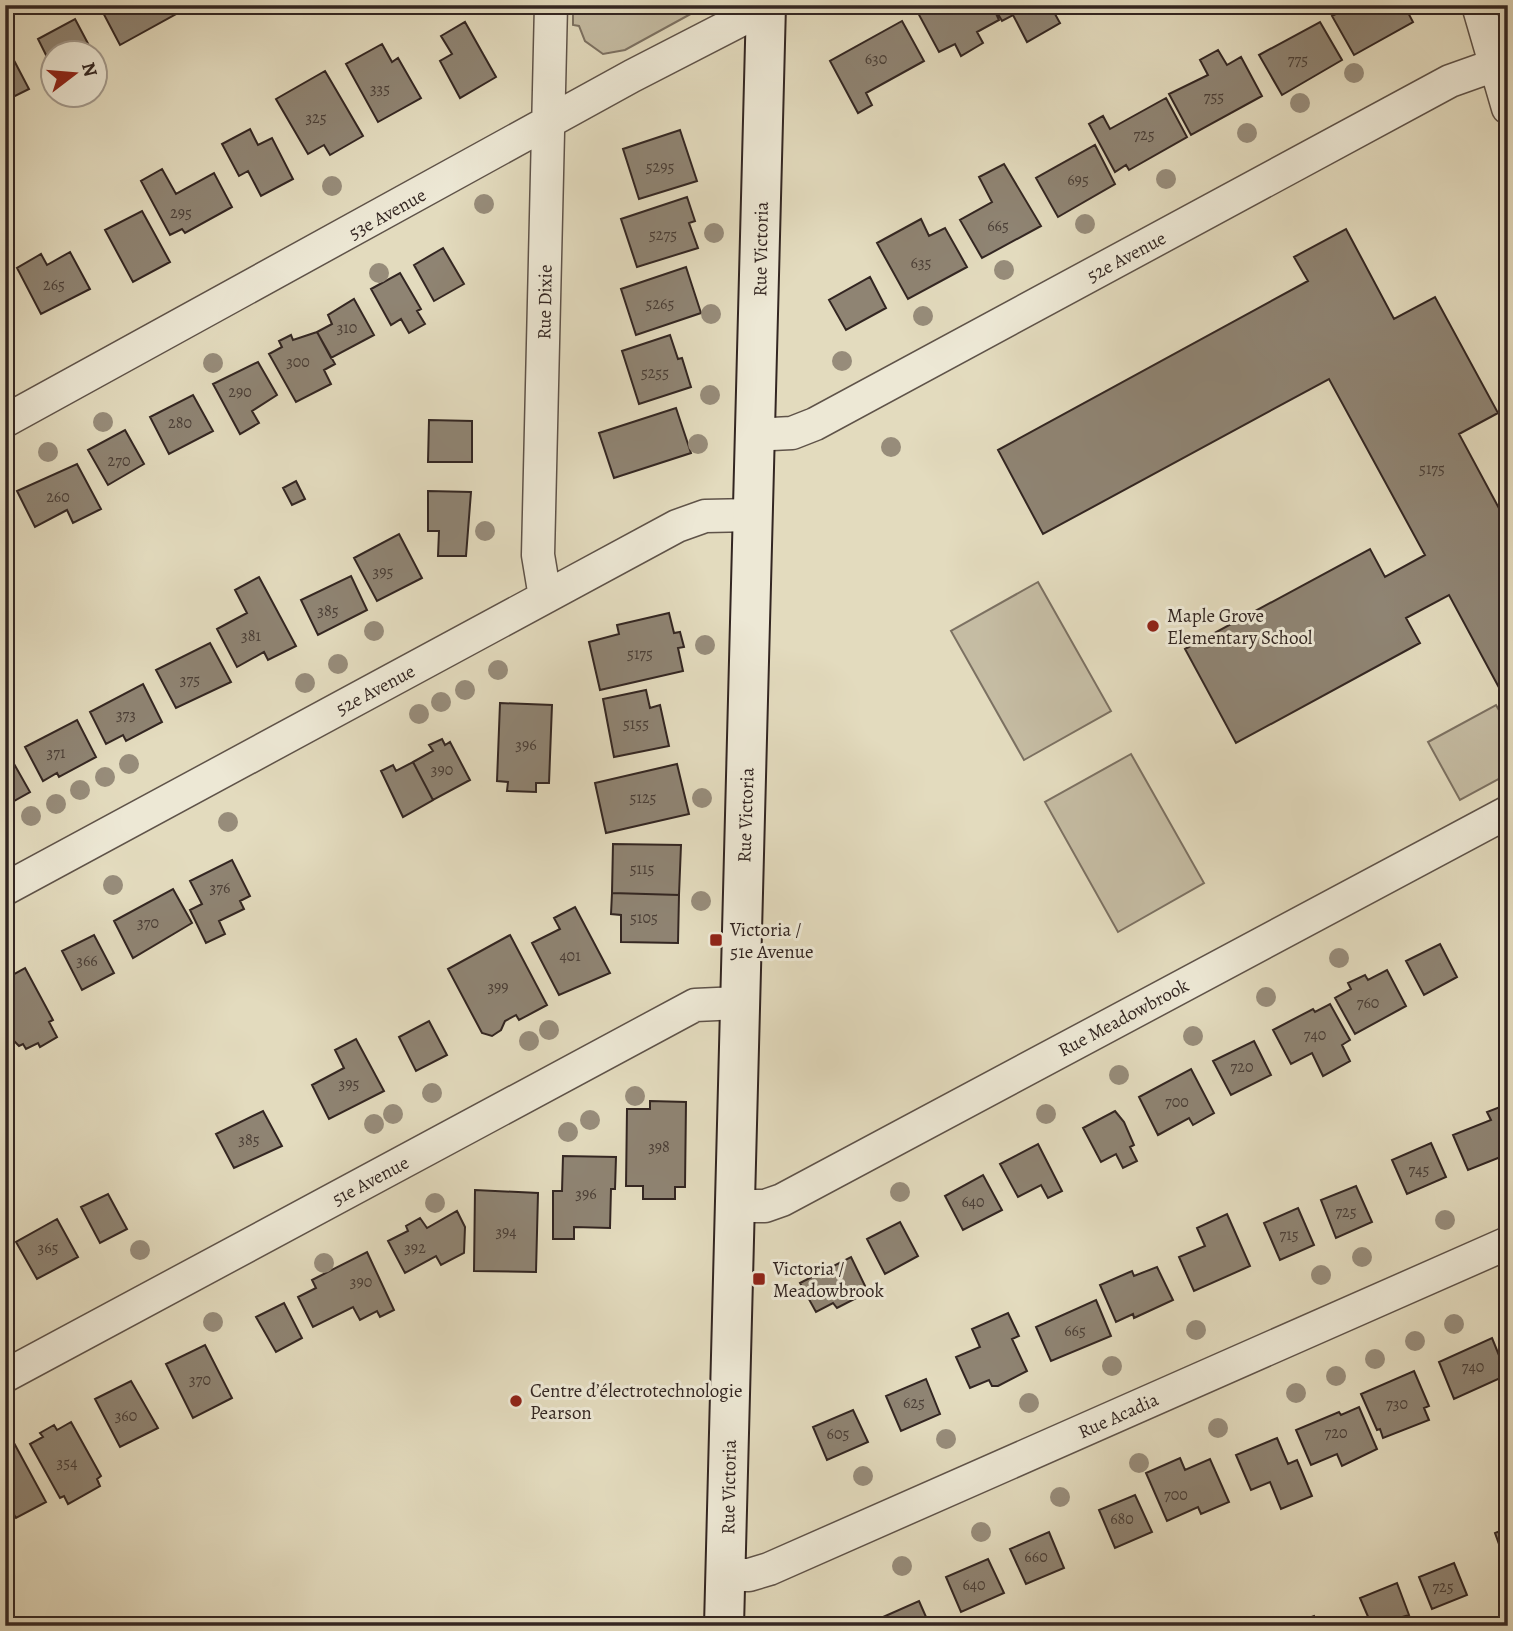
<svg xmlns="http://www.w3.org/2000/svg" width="1513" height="1631" viewBox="0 0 1513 1631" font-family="Alegreya,serif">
<rect width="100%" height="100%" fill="#e3dbbe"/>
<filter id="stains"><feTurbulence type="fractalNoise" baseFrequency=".00286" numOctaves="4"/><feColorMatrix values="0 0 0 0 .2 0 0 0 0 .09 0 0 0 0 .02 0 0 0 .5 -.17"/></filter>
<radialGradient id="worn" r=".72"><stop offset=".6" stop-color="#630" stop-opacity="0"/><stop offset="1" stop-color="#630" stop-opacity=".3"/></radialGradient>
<path fill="#c5bca3" stroke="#7c7162" stroke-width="2" d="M573,5H707L625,50L603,54L585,41L579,26L573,25Z
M1038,582L1111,711L1024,760L951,631Z
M1496,705L1508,726V774L1460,800L1428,742Z
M1131,754L1204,883L1118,932L1045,802Z"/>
<path fill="#8f8473" stroke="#332622" stroke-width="2" d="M99,5H171L176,14L120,45Z
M932,5H992L999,20L977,32L983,43L961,56L955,44L939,52L918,13Z
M993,5H1050L1060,23L1027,42L1013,15L1002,21Z
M1352,5H1404L1413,22L1354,55L1332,16Z
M75,19L92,51L52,52V67L38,39Z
M902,21L924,61L866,93L872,105L858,113L830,61Z
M465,22L496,77L460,98L440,61L452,54L441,36Z
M1320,22L1342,60L1282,95L1259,55Z
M382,44L392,62L398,58L421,98L378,122L346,64Z
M7,47L29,89L5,101V48Z
M1218,50L1227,65L1241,57L1262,96L1191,135L1169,94L1208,75L1200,60Z
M325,71L363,136L330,155L324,145L308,154L276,99Z
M1166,98L1187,137L1129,170L1126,165L1115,172L1089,124L1103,116L1110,129Z
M250,129L258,145L272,138L293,179L261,196L248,171L239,176L222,144Z
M680,130L697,181L639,199L623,149Z
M1095,145L1115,184L1058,217L1036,178Z
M1004,164L1041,226L982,258L960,220L992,202L979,177Z
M162,169L176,194L214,173L232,207L185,233L182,229L170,235L141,181Z
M687,197L695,221L689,223L698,248L637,267L621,219Z
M142,211L170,262L133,282L105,230Z
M921,219L929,236L945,228L967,267L908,299L877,243Z
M1346,229L1394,319L1435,297L1498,413L1459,434L1508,525V693L1503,695L1449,595L1406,618L1420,643L1236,743L1185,649L1370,549L1385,577L1425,555L1329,379L1043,534L998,450L1308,281L1294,257Z
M443,248L464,284L434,301L414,265Z
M70,252L90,289L41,314L17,268L41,254L47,265Z
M686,267L701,313L636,335L621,289Z
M400,273L421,309L417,311L425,324L409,333L401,319L391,325L371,289Z
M870,277L886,308L846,330L829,300Z
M354,299L374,335L331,358L317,332L332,324L328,315Z
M317,332L335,364L324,370L331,384L296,402L269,354L282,347L279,341L291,335L293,340Z
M670,335L678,359L682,358L691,387L639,404L622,351Z
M258,362L277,395L252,411L259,423L240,434L213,384Z
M193,395L213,431L169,454L150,417Z
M676,408L691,453L614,478L599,433Z
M429,420L472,421V462H428Z
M125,430L144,464L108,485L88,450Z
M77,464L101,509L73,523L67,510L35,527L17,491Z
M296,481L305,499L292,505L283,488Z
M428,491L471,492L466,556H438L439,531H428Z
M399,534L422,578L377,601L354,558Z
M351,576L367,610L318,635L301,600Z
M259,577L296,646L268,660L264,652L237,667L217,629L247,613L235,590Z
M669,613L674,633L680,632L684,647L678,648L683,671L600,690L589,642L619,634L617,625Z
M210,643L231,682L176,708L156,670Z
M143,684L162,722L126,741L123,735L106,744L90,712Z
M646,690L650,708L660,705L669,746L614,757L603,699Z
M500,703L552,705L549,783H536V792L507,791L508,782L497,781Z
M77,720L96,757L59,777L57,773L43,781L25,747Z
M442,739L445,745L450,742L470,780L433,800L413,762L433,751L429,745Z
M5,748L30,792L5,806Z
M413,762L433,800L403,817L381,771L393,765L396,771Z
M677,764L689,814L606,833L595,783Z
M613,844L681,845L679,895L612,893Z
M232,860L250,896L240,901L244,909L219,921L225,934L206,943L190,910L202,904L190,881Z
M173,889L192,923L133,958L114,921Z
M612,893L679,895L678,943L621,942V915L611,914Z
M575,907L610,973L559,995L532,943L560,929L554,918Z
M94,935L114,973L82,990L62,951Z
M510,935L547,1005L519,1020L516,1015L505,1021L501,1030L492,1036L482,1033L448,969Z
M1440,944L1457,977L1424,995L1406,961Z
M25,968L53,1020L49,1022L57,1037L40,1047L38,1043L26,1049L23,1044L19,1046L14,1041L5,1025V979Z
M1387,970L1406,1006L1355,1034L1335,998L1351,989L1348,983L1365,975L1368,980Z
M1330,1004L1350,1040L1342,1045L1350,1061L1323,1076L1312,1053L1291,1064L1273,1030L1313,1009L1315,1012Z
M429,1021L447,1055L416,1071L399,1037Z
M356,1039L384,1091L329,1119L312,1085L344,1068L335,1050Z
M1254,1041L1271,1075L1231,1095L1213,1061Z
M1191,1069L1214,1113L1193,1125L1189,1118L1158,1135L1139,1097Z
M650,1101L686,1102L685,1187H675V1199H643V1186H626L627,1109H650Z
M1508,1104V1154L1468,1170L1453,1135L1491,1120L1487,1112Z
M263,1111L282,1146L234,1168L216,1134Z
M1115,1111L1124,1122L1134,1145L1130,1147L1137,1161L1123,1168L1116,1154L1101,1162L1083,1128Z
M1431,1143L1446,1177L1407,1194L1392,1160Z
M1038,1144L1062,1191L1048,1198L1041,1185L1018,1197L1000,1164Z
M563,1156L616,1157L615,1189H611L610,1228L574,1227V1239H553V1191H562Z
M983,1175L1002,1210L963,1230L945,1196Z
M1356,1186L1372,1222L1336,1238L1321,1200Z
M475,1190L538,1193L536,1272L474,1271Z
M108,1194L127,1229L100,1243L81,1207Z
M1298,1208L1314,1245L1280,1260L1264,1223Z
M457,1211L465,1227L464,1253L441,1265L436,1256L405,1273L388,1241L408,1231L406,1226L420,1218L427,1228Z
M1227,1214L1250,1266L1194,1291L1179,1257L1205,1246L1197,1228Z
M57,1219L78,1257L37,1279L16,1242Z
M900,1222L918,1256L885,1274L867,1239Z
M367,1252L394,1310L380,1317L377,1311L360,1320L353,1307L313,1327L298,1297L316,1288L312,1280Z
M851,1257L868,1292L837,1308L833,1303L816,1312L800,1283Z
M1157,1267L1173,1300L1134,1318L1133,1314L1116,1322L1100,1285L1132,1271L1134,1276Z
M1096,1300L1111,1336L1051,1361L1036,1327Z
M284,1303L302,1338L276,1352L256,1317Z
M1008,1313L1019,1336L1012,1339L1027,1371L998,1386H992L989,1380L970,1388L956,1357L980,1347L972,1329Z
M1492,1338L1507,1375L1454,1399L1439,1362Z
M205,1345L232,1398L193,1418L166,1364Z
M1414,1371L1429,1406L1424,1408L1429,1420L1383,1438L1380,1429L1377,1430L1361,1394Z
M926,1379L940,1414L901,1431L886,1396Z
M131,1381L158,1428L120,1447L95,1399Z
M1359,1407L1377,1449L1342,1466L1337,1454L1311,1465L1296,1430L1339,1412L1341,1415Z
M853,1410L868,1442L827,1460L813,1427Z
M71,1422L101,1476L97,1479L100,1486L68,1504L64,1496L60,1498L30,1444L43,1437L40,1433L54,1425L57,1430Z
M1277,1438L1288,1464L1297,1460L1312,1496L1281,1509L1270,1482L1251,1490L1236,1455Z
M14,1443L46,1502L16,1518L5,1499V1447Z
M1180,1458L1185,1470L1210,1459L1229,1502L1201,1514L1198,1507L1167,1521L1146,1473Z
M1135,1495L1152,1532L1115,1548L1099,1510Z
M1505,1529L1508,1535V1569L1495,1533Z
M1049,1532L1064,1568L1026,1584L1010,1549Z
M988,1559L1004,1593L961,1612L946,1577Z
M1454,1563L1467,1595L1432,1609L1419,1577Z
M1397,1583L1409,1615L1372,1626L1360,1598Z
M919,1601L930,1626H865V1625Z
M1314,1616L1317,1626H1287Z"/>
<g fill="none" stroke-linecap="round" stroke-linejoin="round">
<defs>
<path id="street" d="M1478,5L1508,108
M5,421L632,76L770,5
M754,435L792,433L815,424L1450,81L1495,65
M545,597L538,555L551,5
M5,889L677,526L705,516L753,515
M735,1206H765L782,1200L1508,812
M5,1376L695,1005L739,1003
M725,1575H749L769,1569L1508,1243"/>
<path id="secondary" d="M724,1626L766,5"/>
</defs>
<use href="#street" stroke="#5f5349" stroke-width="35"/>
<use href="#secondary" stroke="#332622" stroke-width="42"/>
<use href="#street" stroke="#ede8d5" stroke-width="32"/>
<use href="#secondary" stroke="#ede8d5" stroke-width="38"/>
</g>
<g fill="#978c7a">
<circle cx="1354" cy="73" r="10"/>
<circle cx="1300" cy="103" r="10"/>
<circle cx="1247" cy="133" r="10"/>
<circle cx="1166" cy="179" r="10"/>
<circle cx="332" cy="186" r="10"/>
<circle cx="484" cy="204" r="10"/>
<circle cx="1085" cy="224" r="10"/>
<circle cx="714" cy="233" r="10"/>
<circle cx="1004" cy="270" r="10"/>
<circle cx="379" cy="273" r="10"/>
<circle cx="711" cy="314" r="10"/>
<circle cx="923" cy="316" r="10"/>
<circle cx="842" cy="361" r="10"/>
<circle cx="213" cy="363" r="10"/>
<circle cx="710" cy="395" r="10"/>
<circle cx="103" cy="422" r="10"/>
<circle cx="698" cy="444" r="10"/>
<circle cx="891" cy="447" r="10"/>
<circle cx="48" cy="452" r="10"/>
<circle cx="485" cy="531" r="10"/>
<circle cx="374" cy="631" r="10"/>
<circle cx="705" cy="645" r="10"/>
<circle cx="338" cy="664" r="10"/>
<circle cx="498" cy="670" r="10"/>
<circle cx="305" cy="683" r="10"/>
<circle cx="465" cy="690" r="10"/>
<circle cx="441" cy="702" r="10"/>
<circle cx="419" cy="714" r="10"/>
<circle cx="129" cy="764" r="10"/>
<circle cx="105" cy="777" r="10"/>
<circle cx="80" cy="790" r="10"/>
<circle cx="702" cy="798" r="10"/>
<circle cx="56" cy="804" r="10"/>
<circle cx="31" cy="816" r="10"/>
<circle cx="228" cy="822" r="10"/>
<circle cx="113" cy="885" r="10"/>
<circle cx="701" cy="901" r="10"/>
<circle cx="1339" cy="958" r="10"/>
<circle cx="1266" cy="997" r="10"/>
<circle cx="549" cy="1030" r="10"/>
<circle cx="1193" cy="1036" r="10"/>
<circle cx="529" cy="1041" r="10"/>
<circle cx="1119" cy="1075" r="10"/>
<circle cx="432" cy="1093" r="10"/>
<circle cx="635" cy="1096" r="10"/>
<circle cx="393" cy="1114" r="10"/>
<circle cx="1046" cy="1114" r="10"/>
<circle cx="590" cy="1120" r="10"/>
<circle cx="374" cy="1124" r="10"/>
<circle cx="568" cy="1132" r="10"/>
<circle cx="900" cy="1192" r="10"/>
<circle cx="435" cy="1203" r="10"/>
<circle cx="1445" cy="1220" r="10"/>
<circle cx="140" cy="1250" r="10"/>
<circle cx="1362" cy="1257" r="10"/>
<circle cx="324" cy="1263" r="10"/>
<circle cx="1321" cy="1275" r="10"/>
<circle cx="213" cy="1322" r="10"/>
<circle cx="1454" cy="1324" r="10"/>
<circle cx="1196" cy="1330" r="10"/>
<circle cx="1415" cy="1341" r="10"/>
<circle cx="1375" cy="1359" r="10"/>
<circle cx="1112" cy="1366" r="10"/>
<circle cx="1336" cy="1376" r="10"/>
<circle cx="1296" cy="1393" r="10"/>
<circle cx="1029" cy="1403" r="10"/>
<circle cx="1218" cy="1428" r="10"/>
<circle cx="946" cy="1439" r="10"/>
<circle cx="1139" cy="1463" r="10"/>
<circle cx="863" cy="1476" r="10"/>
<circle cx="1060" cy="1497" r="10"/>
<circle cx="981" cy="1532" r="10"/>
<circle cx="902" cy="1566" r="10"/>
</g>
<g fill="#8f2418" stroke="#ede8d5" stroke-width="2.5">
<circle cx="1153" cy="626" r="7"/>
<rect x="709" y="933" width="14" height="14" rx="3.5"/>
<rect x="752" y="1272" width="14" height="14" rx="3.5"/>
<circle cx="516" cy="1401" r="7"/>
</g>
<g text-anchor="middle" stroke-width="6" stroke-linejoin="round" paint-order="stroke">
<g font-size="16" fill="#4a3e36">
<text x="876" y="64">630</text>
<text x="1298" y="65">775</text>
<text x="380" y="94">335</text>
<text x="1214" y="102">755</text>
<text x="316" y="123">325</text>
<text x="1144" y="140">725</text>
<text x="660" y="172">5295</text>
<text x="1078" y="185">695</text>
<text x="181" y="218">295</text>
<text x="998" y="231">665</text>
<text x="663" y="240">5275</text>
<text x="921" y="268">635</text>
<text x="54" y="290">265</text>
<text x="660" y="309">5265</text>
<text x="347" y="333">310</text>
<text x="298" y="367">300</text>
<text x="655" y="378">5255</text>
<text x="240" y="397">290</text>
<text x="180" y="428">280</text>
<text x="119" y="466">270</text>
<text x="1432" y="474">5175</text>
<text x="58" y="502">260</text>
<text x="383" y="577">395</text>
<text x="328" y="616">385</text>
<text x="251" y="641">381</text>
<text x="640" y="659">5175</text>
<text x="190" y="685">375</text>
<text x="126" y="720">373</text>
<text x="636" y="729">5155</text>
<text x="526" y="750">396</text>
<text x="56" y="758">371</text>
<text x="442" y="775">390</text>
<text x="643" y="803">5125</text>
<text x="642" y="874">5115</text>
<text x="220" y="893">376</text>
<text x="644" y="923">5105</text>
<text x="148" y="928">370</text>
<text x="570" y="961">401</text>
<text x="87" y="966">366</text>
<text x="498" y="992">399</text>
<text x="1368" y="1008">760</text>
<text x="1315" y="1040">740</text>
<text x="1242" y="1072">720</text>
<text x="349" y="1089">395</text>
<text x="1177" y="1107">700</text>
<text x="249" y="1145">385</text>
<text x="659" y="1152">398</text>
<text x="1419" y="1175">745</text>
<text x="586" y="1199">396</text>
<text x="973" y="1207">640</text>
<text x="1346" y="1217">725</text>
<text x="506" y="1237">394</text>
<text x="1289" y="1240">715</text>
<text x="48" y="1253">365</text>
<text x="415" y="1253">392</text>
<text x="361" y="1287">390</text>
<text x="1075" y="1336">665</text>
<text x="1473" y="1372">740</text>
<text x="200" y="1385">370</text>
<text x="914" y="1408">625</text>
<text x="1397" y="1409">730</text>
<text x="126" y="1421">360</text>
<text x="1336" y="1438">720</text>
<text x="838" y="1439">605</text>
<text x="67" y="1468">354</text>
<text x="1176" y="1500">700</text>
<text x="1122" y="1524">680</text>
<text x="1036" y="1562">660</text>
<text x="974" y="1590">640</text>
<text x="1443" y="1592">725</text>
</g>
<g font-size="19" fill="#332622" stroke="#ede8d5">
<text transform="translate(387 213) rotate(-29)" y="7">53e Avenue</text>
<text transform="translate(760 249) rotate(-89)" y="7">Rue Victoria</text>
<text transform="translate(1126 256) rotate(-28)" y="7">52e Avenue</text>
<text transform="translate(544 302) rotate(-89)" y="7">Rue Dixie</text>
<text transform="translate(375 689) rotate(-28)" y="7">52e Avenue</text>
<text transform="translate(745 815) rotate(-88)" y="7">Rue Victoria</text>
<text transform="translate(1123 1017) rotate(-28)" y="7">Rue Meadowbrook</text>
<text transform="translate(370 1180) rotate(-28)" y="7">51e Avenue</text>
<text transform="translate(1118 1415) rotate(-24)" y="7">Rue Acadia</text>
<text transform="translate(728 1487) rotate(-89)" y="7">Rue Victoria</text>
</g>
<g font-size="19" fill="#332622" stroke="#ede8d5" text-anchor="start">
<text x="1167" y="622">Maple Grove<tspan x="1167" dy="22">Elementary School</tspan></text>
<text x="730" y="936">Victoria /<tspan x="730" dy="22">51e Avenue</tspan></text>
<text x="773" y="1275">Victoria /<tspan x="773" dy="22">Meadowbrook</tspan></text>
<text x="530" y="1397">Centre d’électrotechnologie<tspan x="530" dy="22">Pearson</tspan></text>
</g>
</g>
<rect width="1513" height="1631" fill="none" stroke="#e3dbbe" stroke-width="28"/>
<rect x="7" y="7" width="1499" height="1617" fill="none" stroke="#332622" stroke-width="3.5"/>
<rect x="14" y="14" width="1485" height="1603" fill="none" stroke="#332622" stroke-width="2"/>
<g transform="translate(74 74) rotate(74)"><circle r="33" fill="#ede8d5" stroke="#a39a8d" stroke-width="2"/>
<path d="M0-5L12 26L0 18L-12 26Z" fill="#8f2418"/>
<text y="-10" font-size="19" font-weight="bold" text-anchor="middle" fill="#332622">N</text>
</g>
<rect width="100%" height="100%" filter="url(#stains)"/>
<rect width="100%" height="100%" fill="url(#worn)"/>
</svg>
